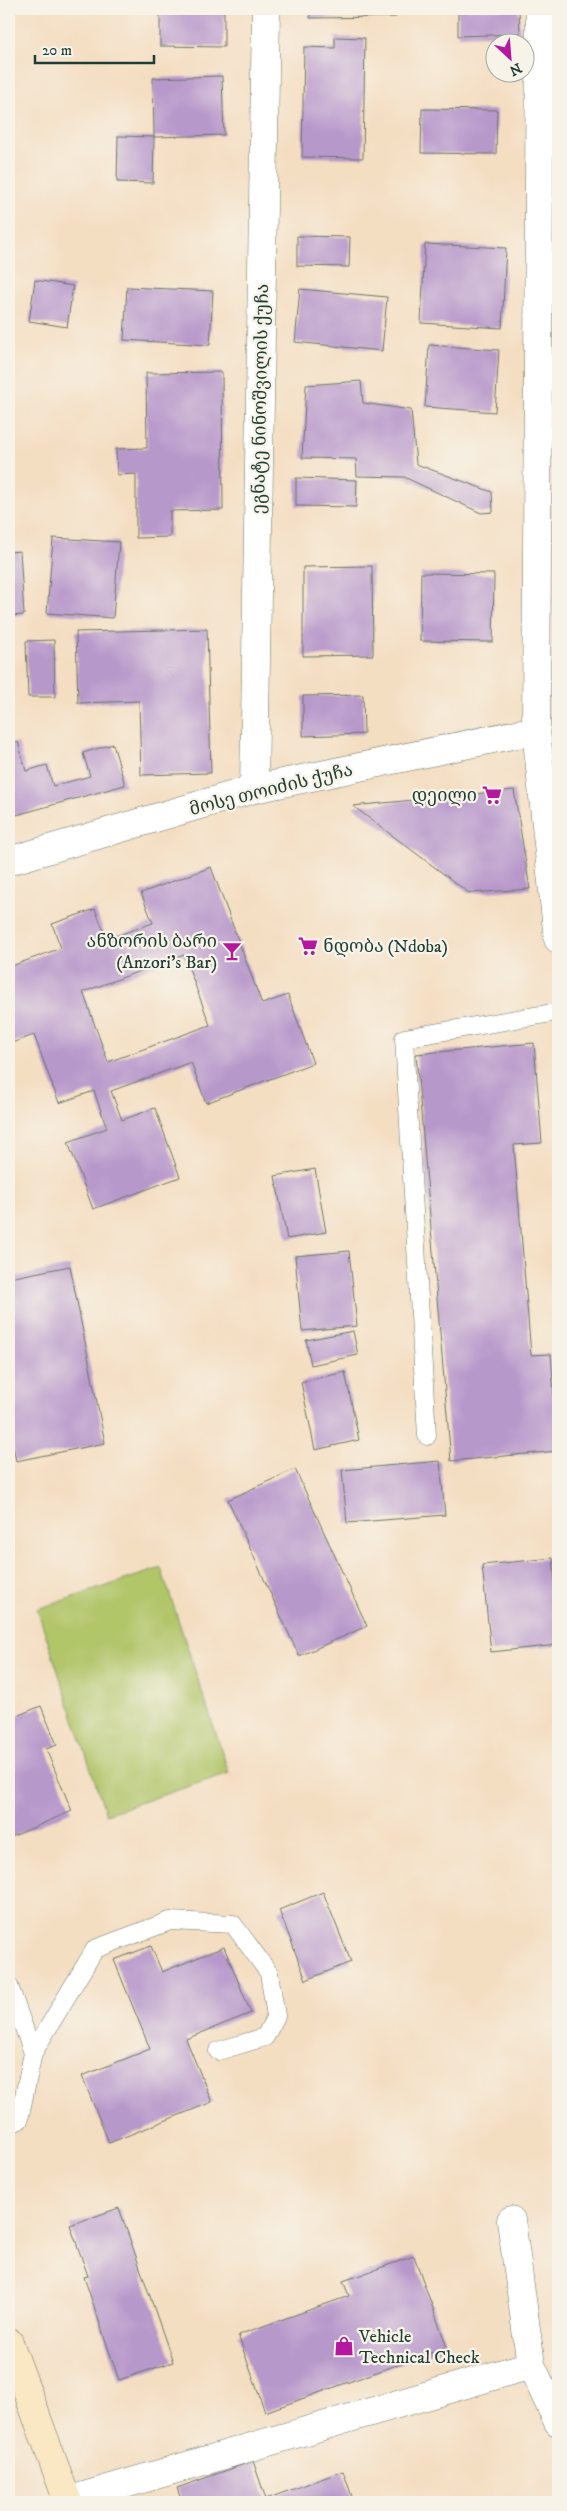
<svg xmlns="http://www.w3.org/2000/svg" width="567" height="2511" viewBox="0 0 567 2511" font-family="'IM FELL DW Pica','Noto Serif Georgian',serif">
<rect width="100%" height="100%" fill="#f7f3e8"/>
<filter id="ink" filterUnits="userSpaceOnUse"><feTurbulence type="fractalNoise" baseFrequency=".02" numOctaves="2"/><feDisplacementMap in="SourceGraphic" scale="10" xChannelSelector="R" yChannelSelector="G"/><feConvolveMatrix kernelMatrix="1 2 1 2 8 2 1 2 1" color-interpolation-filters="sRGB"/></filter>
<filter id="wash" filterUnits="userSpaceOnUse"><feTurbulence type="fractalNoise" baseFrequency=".0096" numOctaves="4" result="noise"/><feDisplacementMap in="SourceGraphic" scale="20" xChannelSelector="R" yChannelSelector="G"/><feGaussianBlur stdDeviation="1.12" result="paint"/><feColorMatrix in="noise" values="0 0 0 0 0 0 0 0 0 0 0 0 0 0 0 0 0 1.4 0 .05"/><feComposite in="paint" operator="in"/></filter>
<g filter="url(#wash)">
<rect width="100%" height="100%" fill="#f4dec2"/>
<path fill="#b1c569" stroke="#68814e" d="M161,1568L229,1773L106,1814L37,1609Z"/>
<g id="blocks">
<path fill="#b798cb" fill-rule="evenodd" d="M160,9H224V47L160,46Z
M310,9H396V17L310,18Z
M458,9H519L520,34L458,36Z
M335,37L365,38L363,158L302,157L304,47L335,48Z
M222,76L224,135L154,137L153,78Z
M422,109L497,110L496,154L421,153Z
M118,136L154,137L153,183L117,182Z
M297,236L350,237L349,267L297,266Z
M425,244L506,248L502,328L421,323Z
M35,280L73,286L67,327L29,321Z
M127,287L213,291L210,345L124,340Z
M300,289L387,297L382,351L295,342Z
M429,345L499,350L495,412L425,407Z
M222,372L223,510L170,511V537L136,538V474L117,475L116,449L147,448L146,373Z
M361,381L363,403L411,410L416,464L492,492L493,512L481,513L404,477L357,476L356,459L302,458L306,385Z
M296,478L357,480L356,507L296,506Z
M53,538L119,542L113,618L47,613Z
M20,551L24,615L9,616V552Z
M372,566L373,655L303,656V567Z
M421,573L494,574L493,642L420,641Z
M207,629L211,773L141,775L139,701L78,703L76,632Z
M54,640L55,697H28L26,641Z
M363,695L364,734L303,736V696Z
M18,742L26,771L47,765L53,786L90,776L83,753L113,744L125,785L9,817V745Z
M514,790L530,889L469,893L353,806Z
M211,867L262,1004L288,995L313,1063L206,1103L191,1062L111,1091L122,1120L155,1108L180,1177L93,1209L68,1142L107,1128L94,1091L59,1103L34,1035L9,1044V967L61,948L52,924L95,909L107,939L153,923L141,893ZM184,955L210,1025L108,1062L83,992Z
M534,1043L542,1143L514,1145L531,1355L551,1354L558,1451L451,1461L416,1054Z
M315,1169L326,1232L287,1239L275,1176Z
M349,1251L357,1326L302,1331L295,1256Z
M70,1266L105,1443L16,1461L9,1426V1278Z
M353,1331L358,1355L311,1365L306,1340Z
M345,1372L359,1440L315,1450L301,1382Z
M440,1461L445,1515L347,1523L342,1470Z
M295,1469L367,1626L299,1656L228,1500Z
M553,1558L558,1617V1645L491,1652L482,1565Z
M41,1706L57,1745L46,1749L72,1811L9,1838V1719Z
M323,1892L351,1962L306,1980L279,1910Z
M151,1946L162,1972L224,1947L251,2013L186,2039L212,2102L109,2143L82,2076L150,2049L114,1960Z
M119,2208L173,2362L119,2380L84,2277L88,2276L70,2225Z
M414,2256L447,2347L265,2412L238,2335L349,2296L343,2281Z
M253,2461L266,2499L343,2471L354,2502H182L177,2488Z"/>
</g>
</g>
<g filter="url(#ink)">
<use href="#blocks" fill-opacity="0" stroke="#6a7566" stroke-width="1"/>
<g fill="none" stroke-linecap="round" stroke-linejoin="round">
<defs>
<path id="service" d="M427,1436L404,1038L558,1012
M9,1986L33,2053
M9,2125L19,2120L33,2053L95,1949L170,1921L233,1924L269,1973L276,2016L265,2037L218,2051"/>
<path id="minor" d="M540,9L536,730L558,939
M254,789L536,730
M511,2220L531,2365L558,2422
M67,2501L531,2365"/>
<path id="tertiary" d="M9,861L254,789L266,9"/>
<path id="secondary" d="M9,2342L68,2502"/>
</defs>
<use href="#service" stroke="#6a7566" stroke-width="19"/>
<use href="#minor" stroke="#6a7566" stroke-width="29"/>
<use href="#tertiary" stroke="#6a7566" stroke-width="29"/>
<use href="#secondary" stroke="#6a7566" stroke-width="29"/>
<use href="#service" stroke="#fff" stroke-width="18"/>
<use href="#minor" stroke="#fff" stroke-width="28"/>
<use href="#tertiary" stroke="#fff" stroke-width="28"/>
<use href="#secondary" stroke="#fae7c3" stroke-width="28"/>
</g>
</g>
<defs>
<symbol id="supermarket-bare" viewBox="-9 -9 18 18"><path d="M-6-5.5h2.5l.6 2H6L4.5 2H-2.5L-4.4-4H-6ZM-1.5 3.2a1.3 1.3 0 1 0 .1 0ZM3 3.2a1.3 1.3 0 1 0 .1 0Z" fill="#b5179e" stroke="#f7f3e8" stroke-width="2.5" paint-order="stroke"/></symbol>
<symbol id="bar-bare" viewBox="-9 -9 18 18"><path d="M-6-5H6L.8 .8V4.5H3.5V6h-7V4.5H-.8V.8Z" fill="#b5179e" stroke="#f7f3e8" stroke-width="2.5" paint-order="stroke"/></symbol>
<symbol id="shop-bare" viewBox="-9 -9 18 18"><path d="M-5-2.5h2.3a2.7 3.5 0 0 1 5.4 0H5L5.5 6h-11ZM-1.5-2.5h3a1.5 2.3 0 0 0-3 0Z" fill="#b5179e" stroke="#f7f3e8" stroke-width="2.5" paint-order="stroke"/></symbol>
</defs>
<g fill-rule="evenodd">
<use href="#supermarket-bare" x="478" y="781" width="28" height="28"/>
<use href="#supermarket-bare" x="294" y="932" width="28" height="28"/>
<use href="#bar-bare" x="218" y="937" width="28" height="28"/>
<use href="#shop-bare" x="330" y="2332" width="28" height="28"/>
</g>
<g text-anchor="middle" stroke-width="4.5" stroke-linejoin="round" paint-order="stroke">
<g font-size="18" fill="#1f3d34" stroke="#f7f3e8">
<text transform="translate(260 399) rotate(-89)" y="6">ეგნატე ნინოშვილის ქუჩა</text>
<text transform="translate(271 789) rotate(-14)" y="6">მოსე თოიძის ქუჩა</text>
</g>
<g font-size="18" fill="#1f3d34" stroke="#f7f3e8" text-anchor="end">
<text x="477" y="801">დეილი</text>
<text x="217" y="947">ანზორის ბარი<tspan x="217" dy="21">(Anzori's Bar)</tspan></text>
<text x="323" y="952" text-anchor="start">ნდობა (Ndoba)</text>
<text x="359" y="2342" text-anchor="start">Vehicle<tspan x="359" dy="21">Technical Check</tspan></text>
</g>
</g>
<rect width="567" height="2511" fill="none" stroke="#f7f3e8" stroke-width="30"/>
<g transform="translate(510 58) rotate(154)"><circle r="24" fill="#f7f3e8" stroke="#a1aaa0"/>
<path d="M0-4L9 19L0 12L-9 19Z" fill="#b5179e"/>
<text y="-8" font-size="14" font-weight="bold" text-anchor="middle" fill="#1f3d34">N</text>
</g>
<path d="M35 55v8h119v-8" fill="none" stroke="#1f3d34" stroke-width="2.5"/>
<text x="42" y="55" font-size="15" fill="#1f3d34" stroke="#f7f3e8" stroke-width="4" paint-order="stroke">20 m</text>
</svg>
